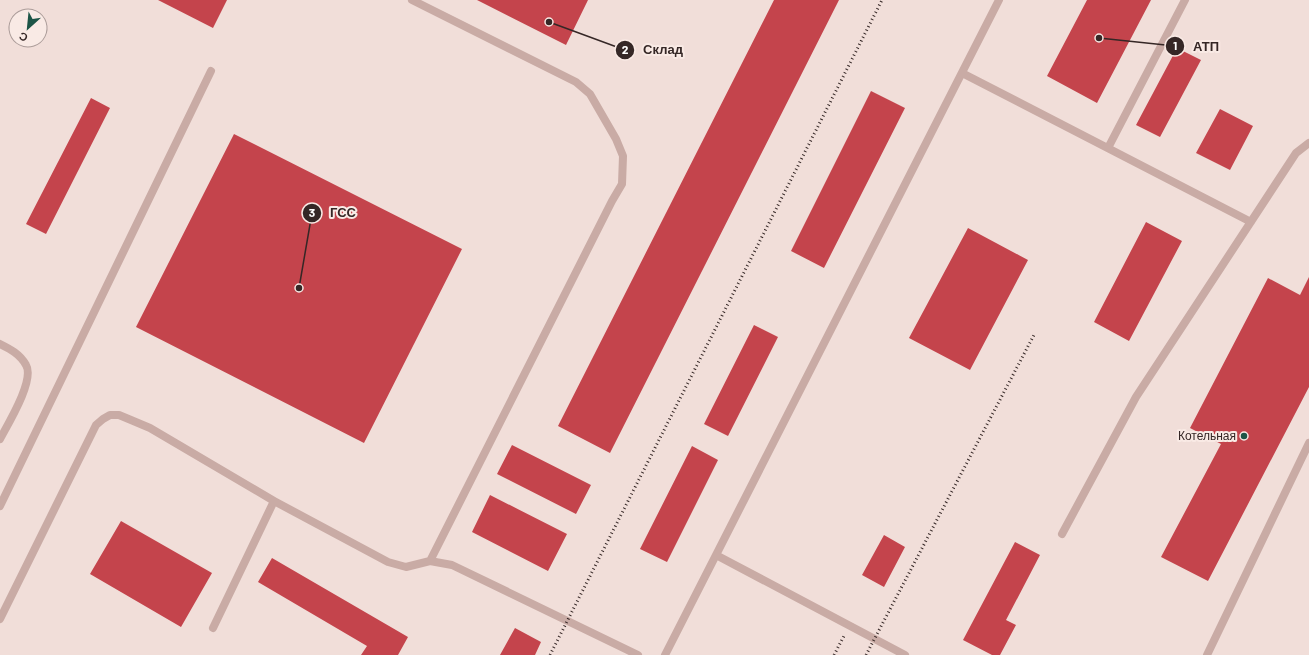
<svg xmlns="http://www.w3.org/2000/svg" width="1309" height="655" viewBox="0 0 1309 655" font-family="Barlow,sans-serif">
<rect width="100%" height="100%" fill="#f1ded9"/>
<path fill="#c4444c" d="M158,0H227L213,28Z
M477,0H588L566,45Z
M774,0H839L610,453L558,426Z
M1087,0H1151L1097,103L1047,76Z
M1177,48L1201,60L1160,137L1136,125Z
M871,91L905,108L824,268L791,251Z
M91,98L110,108L46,234L26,224Z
M1220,109L1253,126L1230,170L1196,153Z
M234,134L462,249L364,443L136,327Z
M1146,222L1182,241L1129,341L1094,322Z
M968,228L1028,260L970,370L909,338Z
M1309,277V387L1208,581L1161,557L1221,444L1190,428L1268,278L1300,295Z
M754,325L778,337L728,436L704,424Z
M512,445L591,485L576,514L497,474Z
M692,446L718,460L667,562L640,549Z
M490,495L567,534L548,571L472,532Z
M121,521L212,573L181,627L90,574Z
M884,535L905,547L884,587L862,575Z
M1015,542L1040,555L1006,620L1016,625L1000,655H992L963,640Z
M272,558L408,637L398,655H361L367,646L258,582Z
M515,628L541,642L535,655H500Z"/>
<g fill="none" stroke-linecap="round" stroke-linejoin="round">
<path stroke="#c9aba5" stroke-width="8" d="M962,73L1251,222
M1108,148L1185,0
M0,344C10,349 20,354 26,365C35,380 8,424 0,439
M0,506L211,71
M1062,534L1136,397L1296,153L1309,143
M716,555L905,655
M430,561L452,565L638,655
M0,619L96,425L103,419L110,415H119L131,420L150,428L274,501
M213,628L274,501L388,562L406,567L430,561L612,201L622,184L623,156L616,139L590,94L576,82L412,0
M665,655L999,0
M1207,655L1309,443"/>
<path stroke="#352726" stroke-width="3" stroke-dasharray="1 3" stroke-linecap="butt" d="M550,655L882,0
M834,655L844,636
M866,655L1035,333"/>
</g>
<circle fill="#1d5547" stroke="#f9eae5" stroke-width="1.5" cx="1244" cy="436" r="4"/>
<g text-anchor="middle" stroke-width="4" stroke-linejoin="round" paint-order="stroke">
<g font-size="12" fill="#352726" stroke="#f9eae5" text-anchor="end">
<text x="1236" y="440">Котельная</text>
</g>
</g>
<path fill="none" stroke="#352726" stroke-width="1.5" d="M1099 38L1175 46M549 22L625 50M299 288L312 213"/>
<g fill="#352726" stroke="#f9eae5" stroke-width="1.5">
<circle cx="1099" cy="38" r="4"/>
<circle cx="549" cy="22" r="4"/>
<circle cx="299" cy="288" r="4"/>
<circle cx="1175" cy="46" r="10"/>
<circle cx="625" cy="50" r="10"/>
<circle cx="312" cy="213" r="10"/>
</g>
<g font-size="12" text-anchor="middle" font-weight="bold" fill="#fff">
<text x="1175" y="50">1</text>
<text x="625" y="54">2</text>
<text x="312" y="217">3</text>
</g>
<g font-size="13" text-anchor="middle" font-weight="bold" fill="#352726" stroke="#f9eae5" stroke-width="4" stroke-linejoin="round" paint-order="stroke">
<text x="1206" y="51">АТП</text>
<text x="663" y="54">Склад</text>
<text x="343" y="217">ГСС</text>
</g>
<g transform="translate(28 28) rotate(207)"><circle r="19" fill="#f9eae5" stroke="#ab9c99"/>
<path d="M0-3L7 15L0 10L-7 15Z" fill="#1d5547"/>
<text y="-6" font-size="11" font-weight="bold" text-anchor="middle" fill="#352726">С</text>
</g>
</svg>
